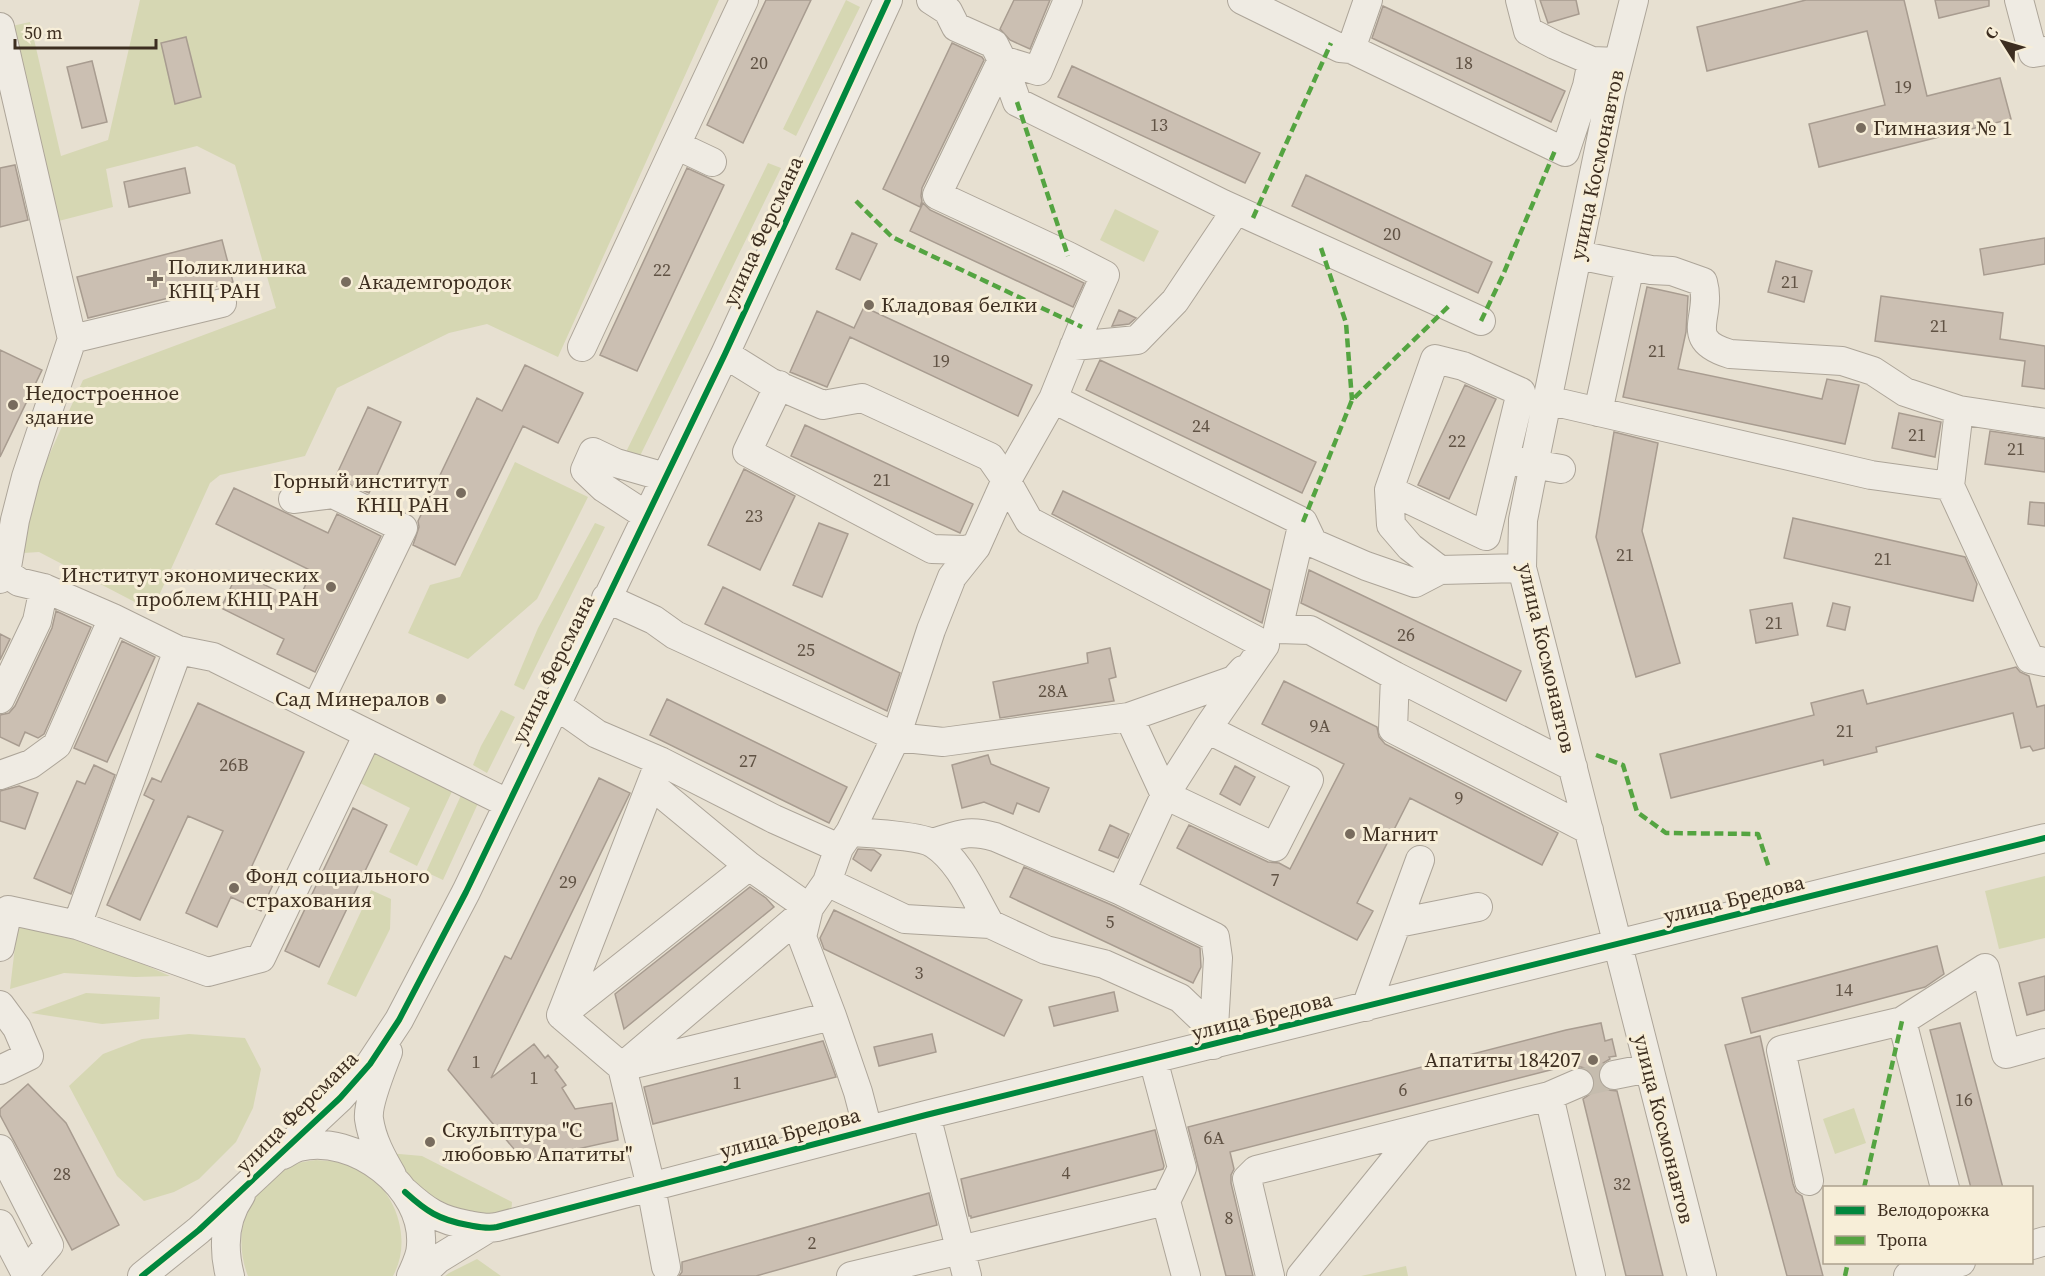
<svg xmlns="http://www.w3.org/2000/svg" width="2045" height="1276" viewBox="0 0 2045 1276" font-family="'Source Serif 4',serif">
<rect width="100%" height="100%" fill="#e7e0d1"/>
<path fill="#d6d7b3" d="M140,0H719L558,357L487,324L449,333L337,388L305,456L220,475L210,483L152,611L39,552L23,553L18,524L83,380L276,308L235,165L197,146L106,169L113,207L51,223L12,26L30,22L61,156L108,140Z
M846,0L860,7L796,136L783,129Z
M768,163L781,168L638,460L625,454Z
M1115,209L1159,231L1144,262L1100,240Z
M515,462L588,497L537,599L468,659L408,633L430,585L460,577Z
M595,523L605,527L524,690L514,685L538,628Z
M501,710L515,717L487,773L473,765L481,746Z
M374,742L456,783L417,866L389,852L410,808L354,780Z
M463,791L480,799L443,880L426,872Z
M2045,876V938L1999,949L1985,891Z
M371,890L391,899L390,929L356,997L327,984Z
M18,921L51,934L107,948L170,976L135,977L64,973L10,989Z
M86,993L160,997L159,1019L102,1024L31,1013Z
M189,1034L245,1038L261,1069L253,1108L236,1142L199,1179L174,1192L144,1201L117,1176L69,1086L103,1054L142,1039Z
M1854,1108L1866,1143L1835,1154L1823,1119Z
M388,1153L422,1156L512,1202L511,1215L453,1214L421,1193Z
M316,1160C332,1161 347,1162 361,1170C396,1190 413,1240 393,1276H248C231,1234 247,1180 293,1164C300,1162 309,1161 316,1160Z
M477,1259L501,1276H445L449,1273Z
M1406,1266L1408,1276H1361Z"/>
<path fill="#cbbfb2" stroke="#a89c90" stroke-width="1.5" d="M766,0H811L743,143L707,125Z
M1014,0H1050L1030,49L1010,40L1000,29Z
M1540,0H1576L1579,14L1548,23Z
M1806,0H1904L1927,96L2000,78L2011,119L1819,167L1809,124L1885,105L1867,31L1707,71L1697,27Z
M1935,0H1989V6L1939,18Z
M1383,6L1565,91L1551,122L1372,38Z
M186,37L201,97L175,104L161,43Z
M952,43L982,57L984,60L922,188L921,196L922,201L920,207L883,189Z
M92,61L107,122L82,128L67,67Z
M1072,66L1260,153L1245,183L1058,97Z
M15,165L28,220L0,227V168Z
M185,168L190,193L129,207L124,182Z
M687,168L724,185L637,371L600,355Z
M1306,175L1492,262L1478,293L1292,206Z
M923,203L930,210L1084,283L1073,307L910,231Z
M852,233L877,244L860,280L836,269Z
M2045,238V264L1984,275L1980,249Z
M222,240L233,282L88,318L77,277Z
M1776,261L1812,271L1804,302L1768,292Z
M1647,287L1688,296L1686,332L1678,369L1822,399L1827,379L1859,385L1845,444L1623,397Z
M1881,296L2003,313L2000,339L2045,346V389L2022,386L2025,361L1875,341Z
M864,307L1032,385L1018,416L850,337L827,387L790,372L817,311L854,328Z
M1119,310L1136,318L1129,324L1112,326Z
M0,350L42,370L0,457Z
M1100,360L1316,462L1302,493L1086,390Z
M525,365L583,393L558,443L523,426L455,565L413,545L419,527L418,521L477,398L502,411Z
M1465,385L1496,399L1449,499L1418,485Z
M368,407L401,422L369,493L335,478Z
M1899,413L1941,422L1935,457L1892,448Z
M805,425L973,504L960,533L791,456Z
M1990,431L2045,439V472L1985,464Z
M1614,432L1658,443L1642,531L1680,663L1636,677L1596,537Z
M744,469L795,496L760,570L708,545Z
M234,488L328,533L337,514L381,536L315,672L277,654L284,639L221,608L238,572L298,601L312,571L216,524Z
M1063,491L1270,590L1262,623L1052,514Z
M2030,502L2045,503V526L2028,524Z
M1793,518L1965,557L1977,584L1973,601L1784,558Z
M819,523L848,534L822,597L793,585Z
M1309,570L1521,671L1506,701L1301,603Z
M723,587L900,673L887,711L705,624Z
M1792,603L1798,635L1756,643L1750,610Z
M1833,603L1850,607L1845,630L1827,626Z
M56,611L91,627L44,734L38,738L25,732L19,746L0,737V715L9,713L15,706L52,628Z
M0,634L10,639L0,660Z
M122,641L155,657L107,762L74,748Z
M1110,648L1116,677L1109,679L1114,701L1000,718L993,682L1088,663L1087,653Z
M2016,667L2020,672L2029,676L2037,707L2045,705V748L2033,751L2030,746L2021,748L2013,713L1876,747L1877,752L1824,765L1823,760L1671,798L1660,754L1814,715L1811,703L1863,690L1867,704Z
M1284,681L1377,727L1379,737L1385,744L1558,833L1542,865L1410,798L1357,903L1373,911L1357,940L1177,848L1189,825L1268,862L1279,863L1290,869L1344,764L1262,724Z
M667,699L847,787L829,823L650,735Z
M198,703L304,752L251,868L276,878L261,911L231,897L217,927L186,913L223,831L188,816L140,920L107,905L154,800L144,795L152,778L161,782Z
M988,755L991,764L1049,788L1039,812L1017,803L1013,814L984,802L962,808L952,765Z
M94,765L115,775L71,894L34,878L77,781L85,784Z
M1235,766L1255,777L1240,805L1220,794Z
M599,778L630,793L491,1078L534,1044L545,1058L548,1055L558,1067L555,1070L566,1085L562,1088L575,1109L612,1103L618,1140L524,1161L448,1070L505,956L511,959Z
M19,786L38,793L25,829L0,821V791Z
M353,808L387,825L319,967L285,951Z
M1110,825L1129,834L1118,858L1099,850Z
M858,849L874,850L881,855L871,871L853,859Z
M1024,867L1114,906L1200,948L1201,967L1193,983L1010,897Z
M750,887L766,898L774,907L624,1029L615,994Z
M834,910L1022,1000L1004,1036L824,949L820,938Z
M1937,946L1944,974L1925,987L1751,1033L1742,998Z
M2045,976V1010L2027,1015L2019,983Z
M1114,992L1118,1011L1054,1026L1049,1007Z
M1601,1023L1605,1041L1612,1039L1616,1056L1609,1057L1610,1059L1603,1063L1598,1070V1079L1602,1086L1608,1090L1617,1091L1663,1276H1626L1583,1099L1593,1092L1595,1084L1594,1077L1588,1069L1581,1067H1575L1574,1064L1230,1152L1234,1169L1231,1175V1183L1253,1276H1226L1188,1127L1566,1030Z
M1960,1023L2003,1188H1971L1952,1115L1930,1030Z
M932,1034L936,1052L879,1066L874,1047Z
M1760,1036L1793,1184L1796,1192L1802,1196L1823,1276H1787L1725,1045Z
M823,1041L836,1077L653,1124L644,1087Z
M28,1084L66,1123L119,1225L72,1250L0,1115V1109Z
M1155,1130L1164,1166L1163,1169L971,1218V1216H969L961,1179Z
M929,1193L937,1225L756,1276H679L682,1272V1262Z"/>
<g fill="none" stroke-linecap="round" stroke-linejoin="round">
<path stroke="#c5bcae" stroke-width="28" stroke-dasharray="28 14" stroke-linecap="butt" d="M1579,1083L1614,1075"/>
<defs>
<path id="minor" d="M931,0L948,11L956,27L994,44L1002,60L1017,102L1223,204L1481,321
M1242,0L1340,48L1351,49L1565,152L1587,86L1592,61L1618,62
M1520,0L1528,31L1555,45L1592,61
M1634,0L1611,91L1534,464L1523,520L1522,568L1702,1276
M2019,0L2033,53L2045,51
M0,27L72,339L26,477L15,520L6,573L0,579
M1351,49L1368,0
M1002,60L937,195L1068,256L1105,275L1082,327L1053,399L1303,522L1278,629L1310,630L1395,676L1573,767
M1002,60L1038,71L1068,0
M712,162L676,145L744,0
M1578,255L1651,270L1672,271L1703,282C1713,318 1681,339 1730,354L1842,361L1873,371L1905,392L1959,410L1950,486L2030,659L2045,662
M72,339L222,303
M1074,346L1137,340L1175,301L1236,210
M582,347L676,145
M725,354L770,382L823,405L862,398L990,457L1006,480
M779,385L747,452L932,549L965,550L976,547
M1547,400L1871,475L1950,486
M1959,410L2045,423
M1598,412L1630,266
M1516,461L1561,469
M1007,480L1053,399
M1389,490L1486,536L1521,392L1463,366L1435,359L1389,490L1391,525L1410,547L1440,570
M293,499L333,494L403,528L316,708
M647,516L604,488L585,470L593,452L616,463L665,477
M1303,522L1313,543L1366,566L1415,583L1440,570L1522,568
M6,573L19,582L44,588L113,618L178,650L213,657L368,734
M606,598L654,620L675,635L896,737L943,742L1129,717L1234,680L1243,670
M1395,676L1393,729L1589,830
M0,699L37,621L44,588
M556,705L597,734L660,761L774,819L839,848
M1129,717L1165,795L1275,847L1309,780L1207,729
M660,761L561,1015L622,1067L651,1187L666,1267
M0,775L31,764L57,745L113,618
M651,785L749,866
M850,832C867,833 922,836 934,844C961,862 974,897 990,924
M932,843C959,835 967,829 995,837L1121,891
M827,882L905,919L990,924L1046,950L1104,964L1180,998L1203,1020L1213,1045
M1398,923L1478,907
M77,925L178,650
M0,947L8,910L77,925L208,972L261,958L368,734L507,803
M0,1005L17,1028L29,1056L0,1070
M1366,1007L1420,860
M561,1015L749,866L809,908L622,1067L832,1016
M1902,1021L1945,1188
M388,1052C382,1068 367,1104 369,1119C372,1140 382,1158 392,1175
M1153,1059L1182,1168L1166,1201L1186,1276
M1614,1075L1649,1068
M1579,1083L1549,1096L1591,1276
M926,1115L967,1276
M868,1130L858,1092L832,1016L802,937L809,908L827,882L839,848L850,832L896,737L931,630L952,577L976,547L1006,480L1029,521L1265,645L1207,729L1165,795L1121,891L1215,937L1218,958L1213,1045
M0,1149L49,1245L25,1273
M283,1155C288,1152 294,1148 299,1147C354,1133 425,1187 421,1245C421,1256 415,1267 411,1276
M1809,1181L1781,1050L1902,1021L1985,968L2006,1054L2045,1043
M405,1192C426,1211 439,1220 468,1225C479,1227 487,1229 497,1227L926,1115L2045,838
M0,1224L27,1276
M2032,1245L2045,1241
M142,1276L199,1230L340,1098L370,1064L399,1020L466,892L725,354L888,0
M230,1276C223,1249 224,1219 241,1195
M420,1276L438,1259L487,1229
M851,1276L1166,1201
M1270,1276L1247,1179L1256,1170L1549,1096
M1301,1276L1420,1129
M1908,1276L1961,1262"/>
</defs>
<use href="#minor" stroke="#ada599" stroke-width="30"/>
<use href="#minor" stroke="#efebe3" stroke-width="28"/>
<path stroke="#54a441" stroke-width="4.5" stroke-dasharray="9 4.5" stroke-linecap="butt" d="M1017,102L1068,256
M856,201L892,237L1082,327
M1253,218L1331,43
M1321,248L1346,323L1352,400
M1481,321L1503,275L1556,148
M1303,522L1352,400L1449,306
M1596,755L1623,765L1637,812L1666,833L1758,834L1769,868
M1864,1188L1902,1021
M1845,1276L1848,1262"/>
<defs>
<path id="cycleway" d="M405,1192C426,1211 439,1220 468,1225C479,1227 487,1229 497,1227L926,1115L2045,838
M142,1276L199,1230L340,1098L370,1064L399,1020L466,892L725,354L888,0"/>
</defs>
<use href="#cycleway" stroke="#f7eed8" stroke-width="10"/>
<use href="#cycleway" stroke="#00873e" stroke-width="6"/>
</g>
<g fill="#786c5e" stroke="#f7eed8" stroke-width="2">
<circle cx="1861" cy="128" r="6"/>
<path d="M152 270h6v6h6v6h-6v6h-6v-6h-6v-6h6z"/>
<circle cx="346" cy="282" r="6"/>
<circle cx="869" cy="305" r="6"/>
<circle cx="13" cy="405" r="6"/>
<circle cx="461" cy="493" r="6"/>
<circle cx="331" cy="587" r="6"/>
<circle cx="441" cy="699" r="6"/>
<circle cx="1350" cy="834" r="6"/>
<circle cx="234" cy="888" r="6"/>
<circle cx="1593" cy="1060" r="6"/>
<circle cx="430" cy="1142" r="6"/>
</g>
<g text-anchor="middle" stroke-width="6" stroke-linejoin="round" paint-order="stroke">
<g font-size="18" fill="#605244">
<text x="759" y="69">20</text>
<text x="1464" y="69">18</text>
<text x="1903" y="93">19</text>
<text x="1159" y="131">13</text>
<text x="1392" y="240">20</text>
<text x="662" y="276">22</text>
<text x="1790" y="288">21</text>
<text x="1939" y="332">21</text>
<text x="1657" y="357">21</text>
<text x="941" y="367">19</text>
<text x="1201" y="432">24</text>
<text x="1917" y="441">21</text>
<text x="1457" y="447">22</text>
<text x="2016" y="455">21</text>
<text x="882" y="486">21</text>
<text x="754" y="522">23</text>
<text x="1625" y="561">21</text>
<text x="1883" y="565">21</text>
<text x="1774" y="629">21</text>
<text x="1406" y="641">26</text>
<text x="806" y="656">25</text>
<text x="1053" y="697">28А</text>
<text x="1320" y="732">9А</text>
<text x="1845" y="737">21</text>
<text x="748" y="767">27</text>
<text x="234" y="771">26В</text>
<text x="1459" y="804">9</text>
<text x="1275" y="886">7</text>
<text x="568" y="888">29</text>
<text x="1110" y="928">5</text>
<text x="919" y="979">3</text>
<text x="1844" y="996">14</text>
<text x="476" y="1068">1</text>
<text x="534" y="1084">1</text>
<text x="737" y="1089">1</text>
<text x="1403" y="1096">6</text>
<text x="1964" y="1106">16</text>
<text x="1214" y="1144">6А</text>
<text x="1066" y="1179">4</text>
<text x="62" y="1180">28</text>
<text x="1622" y="1190">32</text>
<text x="1229" y="1224">8</text>
<text x="812" y="1249">2</text>
</g>
<g font-size="21" fill="#3d2e20" stroke="#f7eed8" text-anchor="start">
<text x="1873" y="135">Гимназия № 1</text>
<text x="168" y="274">Поликлиника<tspan x="168" dy="24">КНЦ РАН</tspan></text>
<text x="358" y="289">Академгородок</text>
<text x="881" y="312">Кладовая белки</text>
<text x="25" y="400">Недостроенное<tspan x="25" dy="24">здание</tspan></text>
<text x="449" y="488" text-anchor="end">Горный институт<tspan x="449" dy="24">КНЦ РАН</tspan></text>
<text x="319" y="582" text-anchor="end">Институт экономических<tspan x="319" dy="24">проблем КНЦ РАН</tspan></text>
<text x="429" y="706" text-anchor="end">Сад Минералов</text>
<text x="1362" y="841">Магнит</text>
<text x="246" y="883">Фонд социального<tspan x="246" dy="24">страхования</tspan></text>
<text x="1581" y="1067" text-anchor="end">Апатиты 184207</text>
<text x="442" y="1137">Скульптура "С<tspan x="442" dy="24">любовью Апатиты"</tspan></text>
</g>
<g font-size="21" fill="#3d2e20" stroke="#f7eed8">
<text transform="translate(1597 165) rotate(-78)" y="7">улица Космонавтов</text>
<text transform="translate(763 231) rotate(-65)" y="7">улица Ферсмана</text>
<text transform="translate(1547 658) rotate(77)" y="7">улица Космонавтов</text>
<text transform="translate(553 669) rotate(-64)" y="7">улица Ферсмана</text>
<text transform="translate(1734 899) rotate(-14)" y="7">улица Бредова</text>
<text transform="translate(1262 1016) rotate(-14)" y="7">улица Бредова</text>
<text transform="translate(297 1112) rotate(-45)" y="7">улица Ферсмана</text>
<text transform="translate(1664 1129) rotate(76)" y="7">улица Космонавтов</text>
<text transform="translate(790 1133) rotate(-15)" y="7">улица Бредова</text>
</g>
</g>
<rect x="1823" y="1186" width="210" height="78" fill="#f7eed8" stroke="#ada18e" stroke-width="1.5"/>
<rect x="1835" y="1206" width="30" height="9" fill="#00873e" stroke="#ada18e" stroke-width="1.5"/>
<text x="1877" y="1216" font-size="18" fill="#3d2e20">Велодорожка</text>
<rect x="1835" y="1236" width="30" height="9" fill="#54a441" stroke="#ada18e" stroke-width="1.5"/>
<text x="1877" y="1246" font-size="18" fill="#3d2e20">Тропа</text>
<g transform="translate(2003 42) rotate(307)" stroke="#f7eed8" stroke-width="4.5" paint-order="stroke">
<path d="M0-4.5L10 22L0 15L-10 22Z" fill="#3d2e20"/>
<text y="-9" font-size="16" font-weight="bold" text-anchor="middle" fill="#3d2e20">С</text>
</g>
<path d="M15 39v9h141v-9" fill="none" stroke="#3d2e20" stroke-width="3"/>
<text x="24" y="39" font-size="18" fill="#3d2e20" stroke="#f7eed8" stroke-width="4.5" paint-order="stroke">50 m</text>
</svg>
